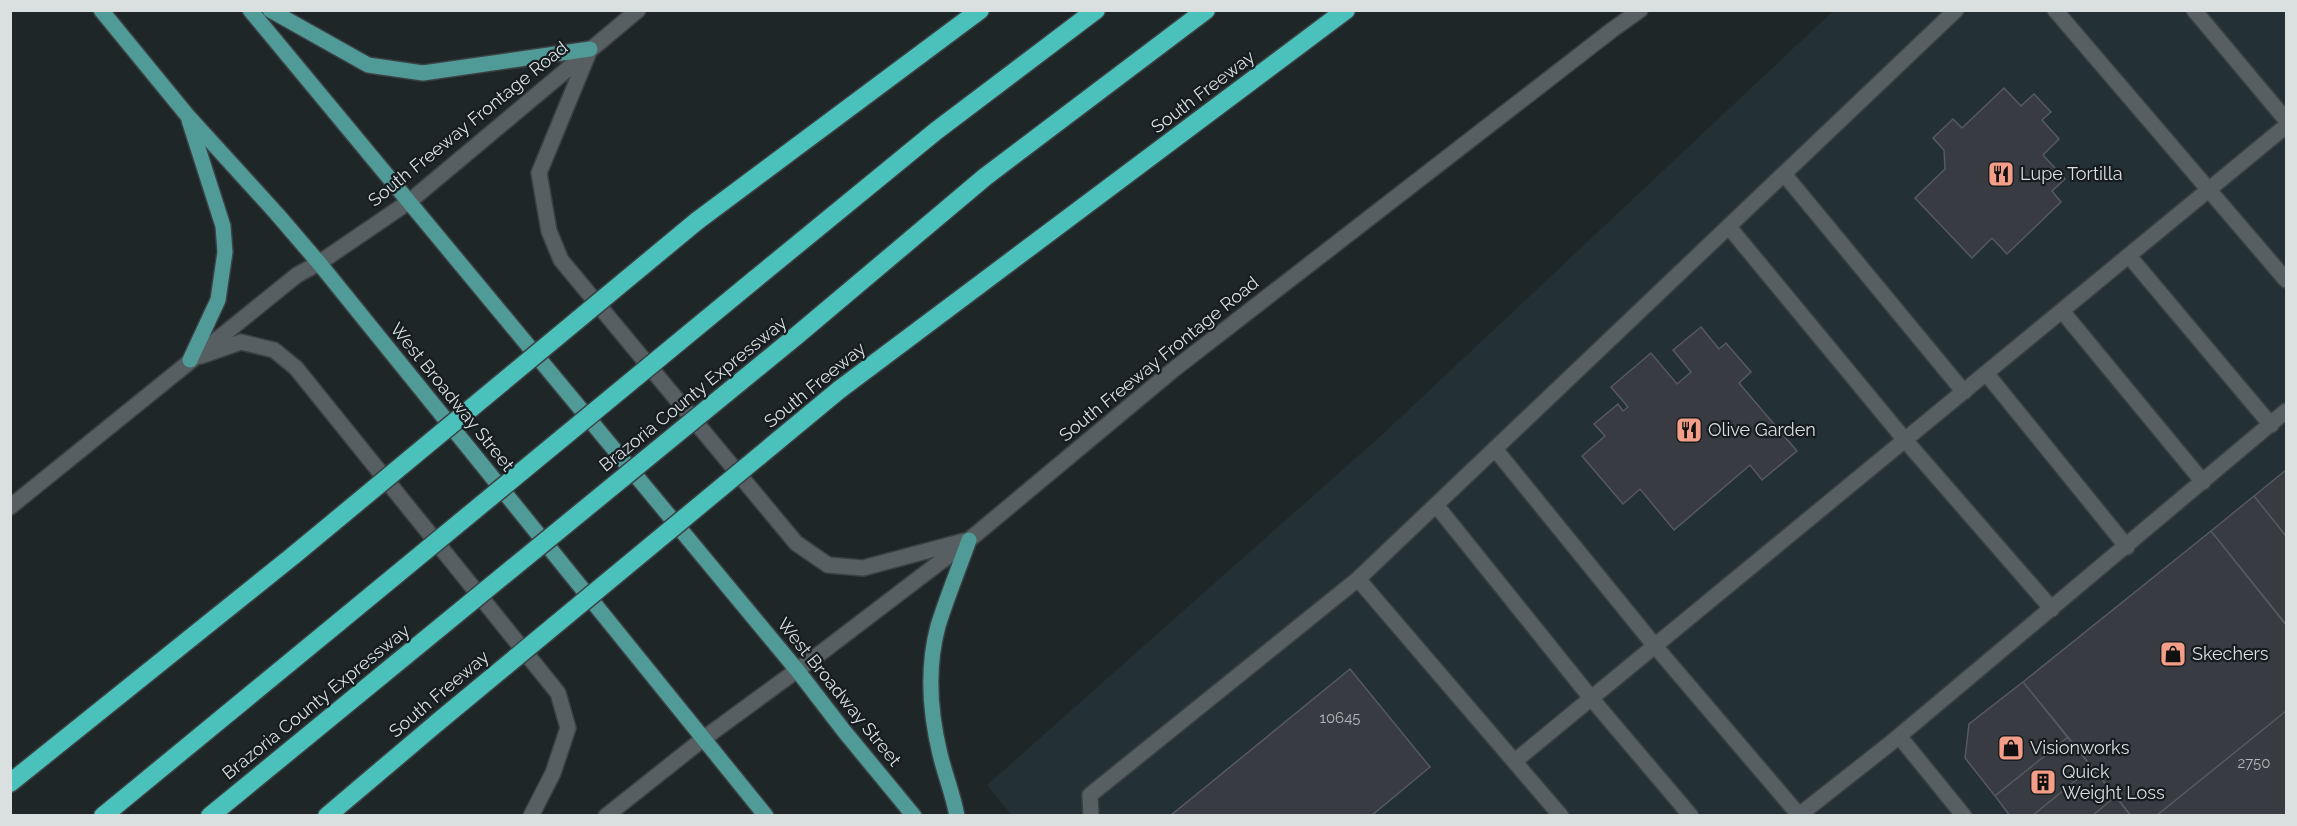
<svg xmlns="http://www.w3.org/2000/svg" width="2297" height="826" viewBox="0 0 2297 826" font-family="Raleway,sans-serif">
<rect width="100%" height="100%" fill="#1f2628"/>
<path fill="#233035" d="M1833,11H2286V815L1012,816L987,785L1385,432Z"/>
<path fill="#383b41" stroke="#565a60" stroke-width="1.5" d="M2004,88L2021,106L2034,94L2051,112L2042,120L2059,139L2043,155L2065,179L2052,191L2061,202L2007,254L1992,238L1972,258L1915,198L1945,169L1944,150L1933,138L1953,119L1962,128Z
M1701,327L1719,349L1726,343L1751,372L1739,383L1797,451L1762,480L1750,465L1674,530L1640,489L1623,504L1582,456L1605,436L1594,424L1618,404L1623,411L1628,407L1611,387L1651,353L1677,384L1691,372L1673,350Z
M2286,470V536L2254,496Z
M2254,496L2286,536V622L2285,623L2211,531Z
M2211,531L2286,625V711L2156,816H2131L2023,682Z
M1350,669L1430,767L1371,816H1170Z
M2023,682L2068,737L1995,796L1965,758L1969,724Z
M2286,711V816H2156Z
M2068,737L2092,767L2032,816H2010L1995,796Z
M2092,767L2116,796L2092,816H2032Z
M2116,796L2131,816H2092Z"/>
<g fill="none" stroke-linecap="round" stroke-linejoin="round">
<defs>
<path id="service" d="M2055,10L2286,280
M2194,10L2286,120
M1784,174L1964,392
M1729,227L1905,440L2052,609
M2129,256L2271,425
M2062,311L2203,482
M1986,373L2127,547
M1495,449L1655,646L1799,815
M1436,505L1591,698L1691,816
M1358,579L1561,816
M1899,736L1964,816
M1515,761L2286,126
M1091,816L1090,795L1358,579L1956,10
M1798,816L1892,742L2286,411"/>
<path id="secondary" d="M589,52L539,173L549,231L561,260L796,543L828,565L863,568L964,541
M201,356L241,342L274,350L296,368L558,693L568,728L553,773L531,816
M10,507L297,275L319,263L410,201L638,10
M606,816L703,739L826,649L969,540L1173,370L1612,30L1640,10"/>
<path id="primary" d="M101,10L187,115L277,214L319,263L766,816
M250,10L797,670L844,731L914,816
M270,10L368,65L423,73L590,49
M189,120L223,226L225,252L218,300L190,360
M957,816C953,794 945,775 940,754C930,713 927,667 938,626C947,597 959,568 969,540"/>
<path id="motorway" d="M697,221L980,10
M754,280L936,131L1096,10
M795,337L985,177L1206,10
M839,390L1346,10
M10,783L294,555
M103,816L339,622
M210,816L382,675
M327,816L438,722"/>
</defs>
<use href="#service" stroke="#3b4143" stroke-width="18"/>
<use href="#secondary" stroke="#3b4143" stroke-width="18"/>
<use href="#primary" stroke="#3b4143" stroke-width="18"/>
<use href="#motorway" stroke="#3b4143" stroke-width="21"/>
<use href="#service" stroke="#575f62" stroke-width="15"/>
<use href="#secondary" stroke="#575f62" stroke-width="15"/>
<use href="#primary" stroke="#509a97" stroke-width="15"/>
<use href="#motorway" stroke="#4bc1bb" stroke-width="18"/>
<defs>
<path id="motorway-bridge" d="M294,555L697,221
M339,622L754,280
M382,675L795,337
M438,722L839,390"/>
</defs>
<use href="#motorway-bridge" stroke="#3b4143" stroke-width="21" stroke-linecap="butt"/>
<use href="#motorway-bridge" stroke="#4bc1bb" stroke-width="18"/>
</g>
<defs>
<symbol id="restaurant-square" viewBox="-11 -11 22 22"><rect x="-9" y="-9" width="18" height="18" rx="4" fill="#f49e87" stroke="#161c1f"/><path d="M-5-6h1v4h1v-4h1v4h1v-4h1v5L-1.5 .5V6h-2V.5L-5-1ZM5-6V6H3V1.5H1.5Q1.5-4 5-6Z" fill="#111"/></symbol>
<symbol id="shop-square" viewBox="-11 -11 22 22"><rect x="-9" y="-9" width="18" height="18" rx="4" fill="#f49e87" stroke="#161c1f"/><path d="M-5-2.5h2.3a2.7 3.5 0 0 1 5.4 0H5L5.5 6h-11ZM-1.5-2.5h3a1.5 2.3 0 0 0-3 0Z" fill="#111"/></symbol>
<symbol id="building-square" viewBox="-11 -11 22 22"><rect x="-9" y="-9" width="18" height="18" rx="4" fill="#f49e87" stroke="#161c1f"/><path d="M-4-6H4V6H1V3H-1V6H-4ZM-2.5-4.3h1.7v1.8h-1.7ZM.8-4.3h1.7v1.8H.8ZM-2.5-1h1.7V.8h-1.7ZM.8-1h1.7V.8H.8Z" fill="#111"/></symbol>
</defs>
<g fill-rule="evenodd">
<use href="#restaurant-square" x="1986" y="159" width="30" height="30"/>
<use href="#restaurant-square" x="1674" y="415" width="30" height="30"/>
<use href="#shop-square" x="2158" y="639" width="30" height="30"/>
<use href="#shop-square" x="1996" y="733" width="30" height="30"/>
<use href="#building-square" x="2028" y="767" width="30" height="30"/>
</g>
<g text-anchor="middle" stroke-width="4.5" stroke-linejoin="round" paint-order="stroke">
<g font-size="15" fill="#b2b6b8">
<text x="1340" y="723">10645</text>
<text x="2254" y="768">2750</text>
</g>
<g font-size="18" fill="#dadfe0" stroke="#161c1f">
<text transform="translate(1203 92) rotate(-37)" y="6">South Freeway</text>
<text transform="translate(468 124) rotate(-39)" y="6">South Freeway Frontage Road</text>
<text transform="translate(1159 359) rotate(-39)" y="6">South Freeway Frontage Road</text>
<text transform="translate(815 385) rotate(-39)" y="6">South Freeway</text>
<text transform="translate(693 394) rotate(-39)" y="6">Brazoria County Expressway</text>
<text transform="translate(452 397) rotate(51)" y="6">West Broadway Street</text>
<text transform="translate(839 692) rotate(51)" y="6">West Broadway Street</text>
<text transform="translate(439 694) rotate(-40)" y="6">South Freeway</text>
<text transform="translate(316 702) rotate(-39)" y="6">Brazoria County Expressway</text>
</g>
<g font-size="18" fill="#dadfe0" stroke="#161c1f" text-anchor="start">
<text x="2020" y="180">Lupe Tortilla</text>
<text x="1708" y="436">Olive Garden</text>
<text x="2192" y="660">Skechers</text>
<text x="2030" y="754">Visionworks</text>
<text x="2062" y="778">Quick<tspan x="2062" dy="21">Weight Loss</tspan></text>
</g>
</g>
<rect width="2297" height="826" fill="none" stroke="#dadfe0" stroke-width="24"/>
</svg>
